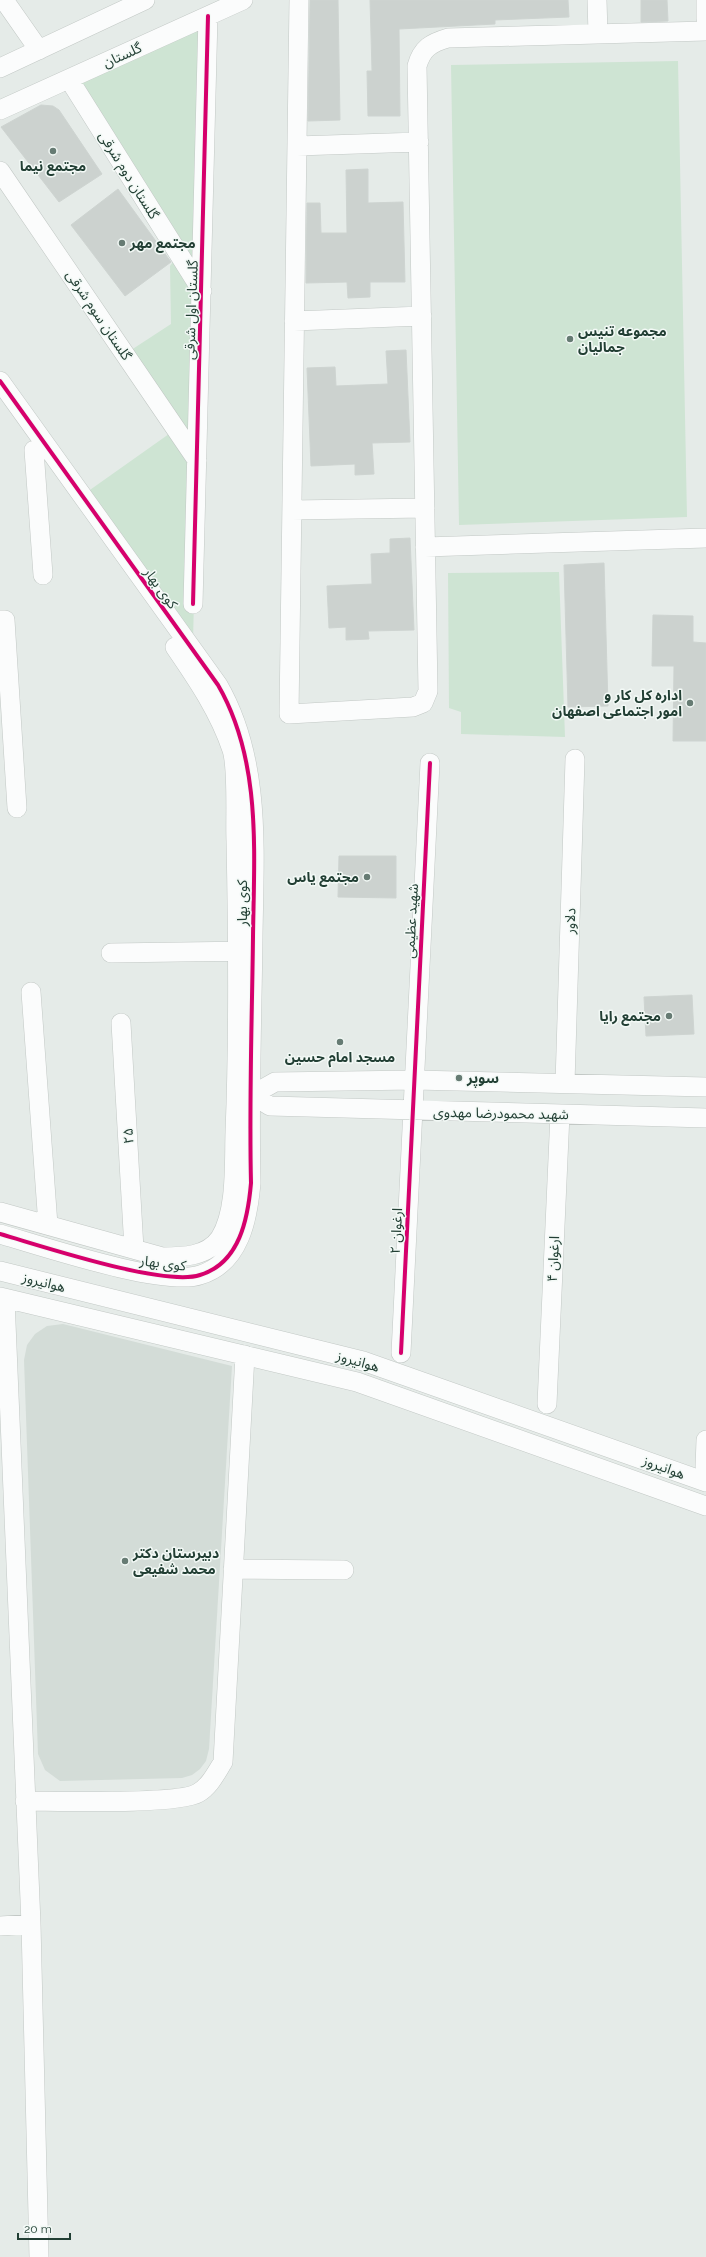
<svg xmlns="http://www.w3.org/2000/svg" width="706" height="2257" viewBox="0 0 706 2257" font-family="Raleway,'Noto Sans Arabic',sans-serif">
<rect width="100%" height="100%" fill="#e5ebe8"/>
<path fill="#d3dcd7" d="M63,1324L232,1366L209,1749L206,1761L200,1769L192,1775L182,1778L60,1781L45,1770L38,1754L24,1360L27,1345L35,1334L47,1326Z"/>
<path fill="#cee4d3" d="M208,16L193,642L87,492L176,429L125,354L171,324L170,266L176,258L69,79Z
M678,61L687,517L459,525L451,65Z
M559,572L565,737L461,734V712L449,708L448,573Z"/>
<path fill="#ccd2cf" stroke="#ced4d1" d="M310,0H338L340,120L308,121Z
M370,0H568L569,17L495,20V24L399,29L400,116H368L367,71H372Z
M641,0H667L668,21L641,22Z
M41,105L53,106L59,110L102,174L59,202L1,127Z
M368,169V203L403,202L405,282H370V297L348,298L347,282L306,283L307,203H320L321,233H347L346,170Z
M118,189L171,262L125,296L71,225Z
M406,350L410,442L372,443L374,474L355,475V464L311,466L307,368L335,367L336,386L388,384L386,351Z
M410,538L414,630L368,631L369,639L346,640V627L329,628L327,586L372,584L371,554L390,553V539Z
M604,563L608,706L568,707L564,565Z
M653,615L693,616V642L706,643V741H673L674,666H652Z
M339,856H396V898L338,897Z
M692,995L694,1034L646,1036L644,997Z"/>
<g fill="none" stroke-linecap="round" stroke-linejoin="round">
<defs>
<path id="minor" d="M4,0L39,50
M299,0L289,714L413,707L423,703L428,691L417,66C422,48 431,43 448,38L706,31
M597,0L598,34
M706,0V19
M0,68L145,0
M69,79L202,291
M0,110L243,0
M297,146L419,142
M0,171L197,460
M294,321L422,316
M0,381L218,685C262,761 254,852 253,937C252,1019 249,1101 251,1183C248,1218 240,1263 200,1275C164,1287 42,1246 0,1234
M34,450L43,575
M292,510L425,508
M425,547L706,538
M193,604L208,16
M0,620H5L17,808
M111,953L250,951
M31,992L48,1225
M121,1023L134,1249
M565,1083L575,759
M241,1092L252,1095L270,1106L706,1118
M252,1095L275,1082L415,1080L706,1087
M0,1212L162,1257C182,1257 207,1257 220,1238C237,1211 234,1163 235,1132C239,1035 238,938 236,841C235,819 238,769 232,750C220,713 197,679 175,647
M0,1271L363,1361L706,1482
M0,1297L357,1382L706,1506
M5,1299L31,1924L39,2257
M401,1353L430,763
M547,1404L560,1114
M705,1467L706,1440
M233,1569L344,1570
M25,1801C56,1801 178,1805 198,1793C210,1786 216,1773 223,1762L245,1355
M0,1926L31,1924"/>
</defs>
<use href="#minor" stroke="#c2c8c5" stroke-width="20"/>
<use href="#minor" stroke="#fbfcfc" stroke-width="19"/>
<defs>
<path id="cycleway" d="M0,381L218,685C262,761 254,852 253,937C252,1019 249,1101 251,1183C248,1218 240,1263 200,1275C164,1287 42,1246 0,1234
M193,604L208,16
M401,1353L430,763"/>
</defs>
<use href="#cycleway" stroke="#f3f9f6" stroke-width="6"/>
<use href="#cycleway" stroke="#d6006c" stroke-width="4"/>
</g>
<g fill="#667b73" stroke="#f3f9f6" stroke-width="1.5">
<circle cx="53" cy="151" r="4"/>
<circle cx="122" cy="243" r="4"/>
<circle cx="570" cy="339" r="4"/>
<circle cx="690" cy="703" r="4"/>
<circle cx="367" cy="877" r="4"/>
<circle cx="669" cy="1016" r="4"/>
<circle cx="340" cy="1042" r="4"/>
<circle cx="459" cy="1078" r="4"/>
<circle cx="125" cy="1561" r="4"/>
</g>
<g text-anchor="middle" stroke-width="3" stroke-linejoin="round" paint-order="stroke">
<g font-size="14" fill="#223f34" stroke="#f3f9f6">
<text transform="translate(122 55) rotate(-24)" y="5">گلستان</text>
<text transform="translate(129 175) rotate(58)" y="5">گلستان دوم شرقی</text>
<text transform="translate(191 310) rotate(-88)" y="5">گلستان اول شرقی</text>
<text transform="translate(99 315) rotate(56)" y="5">گلستان سوم شرقی</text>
<text transform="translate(161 588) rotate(54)" y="5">کوی بهار</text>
<text transform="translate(242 903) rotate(-90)" y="5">کوی بهار</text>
<text transform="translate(411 921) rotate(-87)" y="5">شهید عظیمی</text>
<text transform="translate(570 921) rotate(-88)" y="5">دلاور</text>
<text transform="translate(501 1113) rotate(1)" y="5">شهید محمودرضا مهدوی</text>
<text transform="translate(128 1136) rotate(-93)" y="5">۲۵</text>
<text transform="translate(396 1231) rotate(-87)" y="5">ارغوان ۲</text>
<text transform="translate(553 1259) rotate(-87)" y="5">ارغوان ۴</text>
<text transform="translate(163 1263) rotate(7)" y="5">کوی بهار</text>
<text transform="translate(44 1282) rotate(14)" y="5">هوانیروز</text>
<text transform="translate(358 1361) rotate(16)" y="5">هوانیروز</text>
<text transform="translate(664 1467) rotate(20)" y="5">هوانیروز</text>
</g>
<g font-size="14" font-weight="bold" fill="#223f34" stroke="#f3f9f6" text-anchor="start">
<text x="53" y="171" text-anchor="middle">مجتمع نیما</text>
<text x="130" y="248">مجتمع مهر</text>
<text x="578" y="336">مجموعه تنیس<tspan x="578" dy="16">جمالیان</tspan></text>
<text x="682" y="700" text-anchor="end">اداره کل کار و<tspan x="682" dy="16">امور اجتماعی اصفهان</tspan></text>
<text x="359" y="882" text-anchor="end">مجتمع یاس</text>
<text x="661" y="1021" text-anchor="end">مجتمع رایا</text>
<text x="340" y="1062" text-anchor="middle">مسجد امام حسین</text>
<text x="467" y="1083">سوپر</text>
<text x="133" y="1558">دبیرستان دکتر<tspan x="133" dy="16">محمد شفیعی</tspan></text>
</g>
</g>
<path d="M18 2233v6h52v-6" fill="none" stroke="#223f34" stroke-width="2"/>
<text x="24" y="2233" font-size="12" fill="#223f34" stroke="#f3f9f6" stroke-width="3" paint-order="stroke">20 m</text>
</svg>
